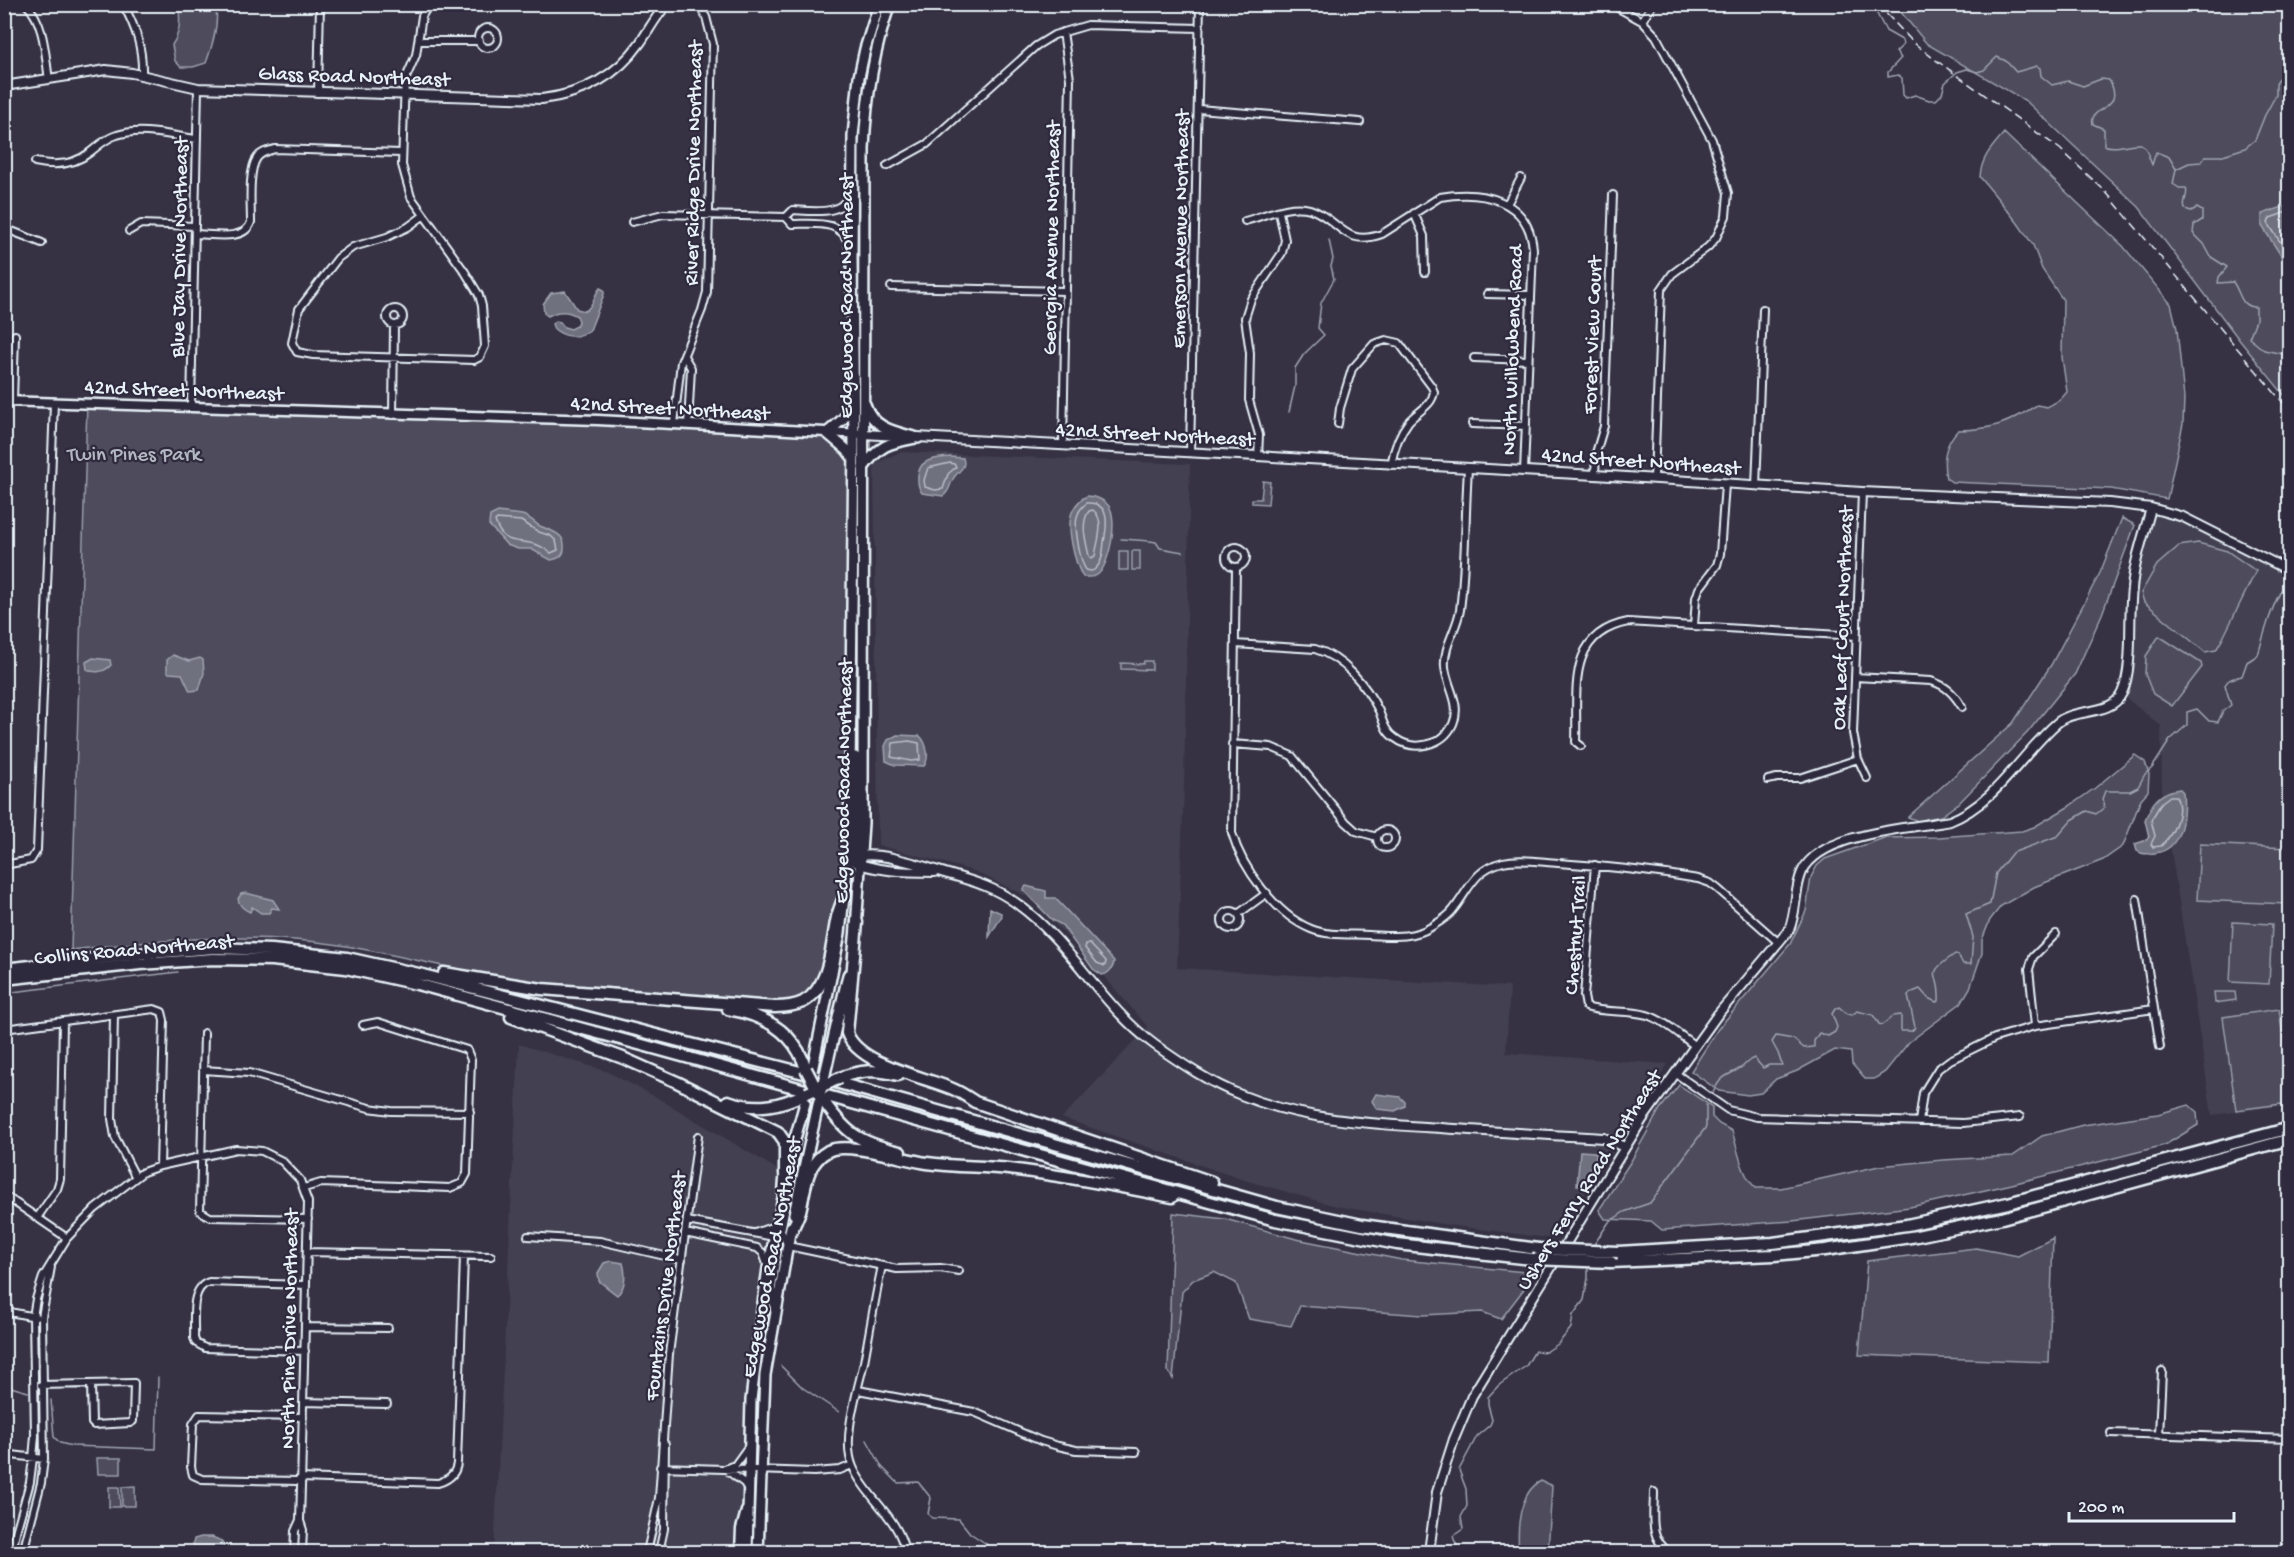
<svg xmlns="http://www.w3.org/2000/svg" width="2294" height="1557" viewBox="0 0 2294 1557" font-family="'Gochi Hand',sans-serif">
<rect width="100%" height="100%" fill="#363244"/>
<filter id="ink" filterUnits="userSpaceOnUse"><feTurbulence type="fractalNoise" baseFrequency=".0167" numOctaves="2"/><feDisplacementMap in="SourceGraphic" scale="12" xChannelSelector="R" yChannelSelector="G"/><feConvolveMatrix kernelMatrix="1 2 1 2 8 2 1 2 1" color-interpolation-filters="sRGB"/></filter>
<g filter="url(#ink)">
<path fill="#433f51" d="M900,452L1190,464L1184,788L1177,968L1510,987L1506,1053L1668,1064L1556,1239L1448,1225L1336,1206L1244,1180L1062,1118L1148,1027L1088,958L1028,897L974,871L878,845L874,464Z
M2151,508L2167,512L2289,571V1105L2212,1115L2162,792L2161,726L2121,694L2126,681L2131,591Z
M519,1044L606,1071L658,1098L785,1174L751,1400L747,1552H494Z"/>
<path fill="#4d4b5c" stroke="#9a9eaa" stroke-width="1.5" d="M215,4C220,21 212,47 206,63L193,67H181L175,61L172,45C181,32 180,20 179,5Z
M1895,5H2289V401L2241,342L2139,207L2026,101L1927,44Z
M2004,133L2123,246L2171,304L2177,329L2184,398L2183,424L2167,499L2111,489L1952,482L1946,478C1942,459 1945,444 1958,430C1992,430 2009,423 2037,405L2047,407L2060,400L2067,392L2062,357L2063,300L2042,269L2033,245L2017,222L1980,177C1981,158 1992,147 2004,133Z
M87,404L854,434L846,883L820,984L790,1006C706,998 621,993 537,983C468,975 401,954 333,944C245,932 158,940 71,950Z
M1263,481L1270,482L1268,504L1252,503V499H1261Z
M2122,518L2135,525L2102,614L2075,674L2028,732L1960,802L1941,816L1918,821L1908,817L2013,723L2051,665L2100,573Z
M2198,543L2227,551L2256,571L2222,640L2216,650L2205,652L2144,602L2141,593L2157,565L2179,546Z
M1119,551H1128V570H1119Z
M1132,551H1140V570H1132Z
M2159,636L2201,663L2202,667L2172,706L2153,694L2145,674L2146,656Z
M1144,661H1152V670L1121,669V663L1143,664Z
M2135,755L2145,762L2149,774L2148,791L2141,799L2123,846L2103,860L2034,887L2001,906L1990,920L1982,940V953L1970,988L1961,1003L1909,1042L1885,1072L1874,1079H1865L1852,1064L1851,1052L1835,1050L1797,1071L1776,1079L1761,1093L1748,1095L1719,1091L1691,1071L1718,1029L1790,944L1806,911L1811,877L1817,866L1825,859L1884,838L1939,837L2022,831L2034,827L2068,807L2095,788Z
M2200,844L2289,848L2287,904L2197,900Z
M2233,922L2272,924L2269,984L2230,982Z
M2214,992H2235L2236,1000L2215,1003Z
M2279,1009L2289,1079V1103L2236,1110L2223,1017Z
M1679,1085L1712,1107V1117L1719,1124L1732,1131C1738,1149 1741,1175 1756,1188H1781L1879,1166L1943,1160L2013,1156L2042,1136L2083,1125L2158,1114L2189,1105L2197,1112L2198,1125L2165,1145L2012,1184L1910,1207L1792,1221L1662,1230L1651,1221L1605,1219L1599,1210L1631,1161L1660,1109Z
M1173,1213L1225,1219L1296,1239L1402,1260L1536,1273L1501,1319L1482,1312L1422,1315L1300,1306L1291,1326L1249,1319L1236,1283L1214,1272L1193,1280L1182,1292L1173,1379L1168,1371Z
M2053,1238L2049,1362L1859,1355L1867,1261L1976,1248L2018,1256Z
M97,1458H121V1474H98Z
M1541,1481L1552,1486L1548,1552H1519C1517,1530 1518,1493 1541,1481Z
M135,1486V1506H122V1487Z
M109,1487H119L120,1507H109Z"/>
<path fill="#70717f" stroke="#a0a4af" stroke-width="1.5" d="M2289,205H2290L2289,268L2262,226V214Z
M600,288L604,290V294L590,330C577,339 566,338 554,329L552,324L556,321L560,322L564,327L571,329L577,326L579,321L577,316C567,310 558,310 548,316L544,313L543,304L551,293L565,291L577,309L585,311C594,306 593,296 600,288Z
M950,457L963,458C967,469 957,471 953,479C949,486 950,491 943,496L922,493C916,485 916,467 926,462C932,458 943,458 950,457Z
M1087,496C1095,497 1102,498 1108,505C1119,517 1110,566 1097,575C1093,578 1088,577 1083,577C1075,564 1065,525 1073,510C1076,504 1081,499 1087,496Z
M498,512C505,513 514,514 522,515C528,516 533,521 538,525C549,531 566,532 564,549C564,556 557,559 551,560L531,549H518L507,545L489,525L490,516Z
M173,655L189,661L200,658L203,660L204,673L199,690L190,691L182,674L169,673L167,671V660Z
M93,658L110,660L111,665C105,672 94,674 87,669L86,662Z
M897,735L920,736C927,743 930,758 924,766L895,765L886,761L885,746L888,740Z
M2180,789L2183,792C2185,814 2183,850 2155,853C2147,854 2143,855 2137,851L2135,844L2144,841L2149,837L2145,820C2152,802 2160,791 2180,789Z
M1026,886L1046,891V898H1055L1114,961C1114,967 1109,974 1102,975L1093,969L1062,925L1052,920L1023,890Z
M246,893L273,900L279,909L272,908L269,913H261L252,907L250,912C245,910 239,906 238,899L241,894Z
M990,908L1001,913L1002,916L989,937Z
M1376,1094L1400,1097L1405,1102V1106L1395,1111L1377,1109L1372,1101Z
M1580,1151L1594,1152L1597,1155L1581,1185H1577Z
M611,1261L623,1263C626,1273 626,1288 617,1295L599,1281L598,1273L604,1263Z
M201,1537H212L222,1541L224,1547C216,1552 205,1548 196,1549L193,1544L194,1539Z"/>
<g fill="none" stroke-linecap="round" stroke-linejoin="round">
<path stroke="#b8bec8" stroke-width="1.5" d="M2290,211L2270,218L2268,223L2290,257
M950,463L954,464L956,467L948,474L943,489L935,490L925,487L924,480L928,468Z
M1087,503C1111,502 1107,526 1104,542C1103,551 1103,562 1095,569C1092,572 1090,571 1086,570C1080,561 1073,525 1078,514C1079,510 1084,505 1087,503Z
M1093,510C1106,520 1097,542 1095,556L1091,558L1089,556C1086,542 1080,523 1089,511Z
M497,519L521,521L539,532L551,536L556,541L558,550L551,553C546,550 541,545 534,544C516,539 503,546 495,521Z
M909,741L919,743L920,760L911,761L891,757L893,743Z
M2170,796H2176C2184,812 2173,835 2161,846L2153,847L2151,844L2155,836L2151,820L2162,802Z
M1086,944H1090L1106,961L1105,966L1097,963L1085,948Z"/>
<path stroke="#a0a4af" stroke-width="1.5" d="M1860,4L1866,10L1876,12L1886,31L1902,40L1903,45L1896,52L1901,58L1888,72V77L1898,75L1902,78L1903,95L1906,98L1915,95L1929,100H1936L1942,94L1945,83L1957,72L1967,69L1977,72L1984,70L1997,57L2006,61L2016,72L2037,66L2040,68L2041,76L2052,85L2068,81L2083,86L2101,79L2109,80C2127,111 2088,105 2093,124L2104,129V145C2115,150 2128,143 2141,144L2146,149L2152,165L2156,152L2169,157L2176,169L2173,184L2179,188H2186C2189,196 2182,200 2185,209L2191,211L2197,208L2202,211V220L2194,225L2193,233L2204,244L2211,257L2227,267L2219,277L2218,283L2233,282C2241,293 2240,308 2256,307V320L2249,338L2264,350L2283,354L2285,359L2286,373L2290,376
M2176,169L2189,163L2201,162L2205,156H2220L2245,148L2255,140L2265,115L2276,95V84L2290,61
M1289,412L1295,386V368L1304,354L1324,335L1318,328L1321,303L1334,279L1331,266L1333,259L1329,240
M1121,539C1133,540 1144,540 1156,542L1160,548L1183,552
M4,993L178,972
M1713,1093C1721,1074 1727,1077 1742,1067C1746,1064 1748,1060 1754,1058L1763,1068L1769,1065H1782L1778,1053L1772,1042L1776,1036L1793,1039L1804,1048L1814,1047V1041L1819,1033L1828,1036L1835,1032L1837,1027L1832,1014L1835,1009L1839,1007L1847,1014L1852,1015L1857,1011L1873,1015L1879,1024L1882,1025L1893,1016L1901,1015V1031H1912L1915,1027L1908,996L1910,993L1920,989L1928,998L1936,1002L1939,1001C1941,969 1922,977 1955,954L1958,955L1963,964H1971L1973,937L1966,914L1990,904L1996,873L2012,853L2058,836L2072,820L2087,811L2096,814L2105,807L2102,799L2105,791H2130L2138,787L2145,774L2152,768L2170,740L2187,725V712L2197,709L2209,721L2218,722L2223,711L2231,705L2225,685C2228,678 2235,678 2242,676L2247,662L2258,655C2264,634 2272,604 2284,586
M1593,1246L1609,1222L1624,1212L1650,1203L1706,1127V1105
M781,1366L803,1388L839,1412
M4,1385L28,1392
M51,1400L54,1437L60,1443L72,1446L156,1449L158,1377
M867,1440L882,1467L898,1483L918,1482L931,1498L928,1514L932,1518L959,1519L970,1533L988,1545L984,1552
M1459,1552C1459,1547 1454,1542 1453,1536L1463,1529L1461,1517L1467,1506L1466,1489L1459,1470L1477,1436L1490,1425L1492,1420L1488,1404V1397L1499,1385L1526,1366L1535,1351L1546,1352L1558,1344L1571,1328L1573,1315L1584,1300L1588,1278V1265"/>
<defs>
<path id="minor" d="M26,4C45,23 45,55 49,80
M123,4C136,28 143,48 142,76
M1611,4L1642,21L1656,36L1712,140L1728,193L1726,216L1716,238L1708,247L1672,274L1661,290L1654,479
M1642,21L1653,4
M478 38a10 10 0 1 1 20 0a10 10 0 1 1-20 0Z
M419,41H479
M318,93L320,4
M1198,109L1360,122
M35,162C54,166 74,165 89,153C98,146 106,138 117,135C142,127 172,136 197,139
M887,166L927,144L1036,46L1054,35L1088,25L1199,28
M1507,204L1521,178
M1414,213L1424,236L1425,272
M423,216L408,227L387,237L353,247L338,258L299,309L292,343L297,352L313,355L474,360L480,357L485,346L482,306L479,295L465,272L411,197L402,165L405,80L416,55L422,16L429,4
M786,217L793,210C813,211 846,217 850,190
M1245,221C1264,216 1290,203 1310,209C1340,219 1343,248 1382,234L1440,197C1482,190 1529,199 1533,249L1524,471
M632,222L663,214L786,217L792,224C814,224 844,219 849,247
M4,228L42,243
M129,231L141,224L195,226
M195,234C212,234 245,242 251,222C251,206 248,170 257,158C261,152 268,151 275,149L401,153
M891,287L1065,291
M1487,294L1530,295
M387 317a8 8 0 1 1 16 0a8 8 0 1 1-16 0Z
M684,356L691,368L688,425
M1474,358L1528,360
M13,401L15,335
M191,407L198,88
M393,415L394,326
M674,424L681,362L702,310L707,292L713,44L706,17L698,4
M1338,424L1340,408L1352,369L1374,344L1386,340L1399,343L1432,387L1434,392C1432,406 1418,411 1409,421C1399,434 1394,448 1391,465
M1472,424L1526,426
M1063,446L1070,79L1063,32
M1190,453L1200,4
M1258,457L1259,435L1249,400L1250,353L1245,318L1251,299L1282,253L1285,240L1279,212
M1595,475L1596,453L1604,426L1613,195
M1756,486L1763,309
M1862,492L1853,733L1858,759L1867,778
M1226 557a10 10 0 1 1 20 0a10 10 0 1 1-20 0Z
M1236,567L1232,833C1242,868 1276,915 1311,929C1328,936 1350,934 1369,935C1391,936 1412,939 1431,927C1439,922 1447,918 1453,910C1469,890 1474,869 1503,862C1520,858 1541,862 1558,863C1605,866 1652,871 1698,879L1710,883L1718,889L1779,943
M1694,626L1696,598L1699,589L1717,565L1720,554L1725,484
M1235,644L1315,649C1343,657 1366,685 1379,711C1383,721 1385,732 1395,738C1413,752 1443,746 1453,724C1462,704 1447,687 1445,667C1443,647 1457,629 1460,610C1466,563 1465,515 1468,468
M1855,677L1931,681C1947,686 1954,694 1962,707
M1232,744L1271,747L1292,756L1346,822L1356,831L1377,837
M1581,746L1576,742C1578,692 1565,634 1628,622L1856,636
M1768,780L1777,778H1800L1858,759
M1377 839a9 9 0 1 1 18 0a9 9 0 1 1-18 0Z
M4,865L31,860L37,850L54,403
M1595,865L1584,996L1586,1007C1606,1014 1627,1009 1647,1015C1664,1020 1680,1035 1695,1046
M2137,899L2160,1047
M1222 920a9 9 0 1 1 18 0a9 9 0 1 1-18 0Z
M1238,914L1267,893
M114,1015L112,1119L115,1137L135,1176
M2035,1026L2029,969L2033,957L2056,934
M4,1029L154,1009L162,1012L164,1020L160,1166
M204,1033L200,1211L210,1217L308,1219
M203,1070L249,1073L369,1108L391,1111L470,1112
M1675,1073L1728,1110L1757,1117L1963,1123L2020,1117
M1919,1122L1923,1093L1938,1069L1950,1060L1995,1038L2035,1026L2154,1009
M304,1188L321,1183L450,1188L462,1183L467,1174L471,1060L467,1050L378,1022L363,1025
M788,1192L795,1155
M4,1195L67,1238
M785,1211L781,1231L788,1246L897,1269L940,1268L959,1271
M37,1218L57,1189L60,1179L63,1021
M687,1221L774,1237L777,1255L772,1288L774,1310
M685,1233L757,1248L763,1253L767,1264
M755,1233L777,1225
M528,1236L600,1241L682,1260
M307,1252L491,1256
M882,1266C875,1298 870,1330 864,1362C858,1390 841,1440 853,1467C866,1498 899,1517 905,1552
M4,1311L36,1317
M305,1327L388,1328
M305,1351L205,1348L196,1343L194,1338C195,1321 189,1288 209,1282L306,1285
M41,1385L134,1383L133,1421L130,1423L94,1425L92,1423L91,1384
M858,1390L974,1412L1041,1441L1058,1446L1076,1450L1136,1452
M303,1402L387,1404
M303,1417L199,1415L193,1424L191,1467L193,1475L202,1479L297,1481L301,1478L438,1483C448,1480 456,1474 457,1463L464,1256
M2111,1433L2290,1439
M2159,1435L2162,1371
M4,1454L44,1459
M660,1467L814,1472L840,1470L852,1465
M727,1468L735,1465L748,1447
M728,1471L744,1483L747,1488
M1654,1492C1654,1515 1648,1537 1669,1552
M300,1521L303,1530L302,1552
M12,1552L16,1532L30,1482L33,1458L35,1436L33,1317L36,1299L43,1277L67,1238L95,1209L143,1172L160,1166L236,1149L262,1151L282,1161L300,1180L308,1202L301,1487L300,1520L295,1531L294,1552
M23,1552L41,1483L44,1459L42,1317L51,1267
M647,1552L659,1498L669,1354L698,1136
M659,1552L664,1529L665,1444"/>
<path id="tertiary" d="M4,86L106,70L132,73L198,88L542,99C582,94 616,77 640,43C649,30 656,16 667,4
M863,434L1595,475L1862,492L2110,503L2151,508L2183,517L2290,571
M857,857C875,851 915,863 932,869C962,879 989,883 1016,903C1070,941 1101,1006 1155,1045C1182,1064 1210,1083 1241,1095C1305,1121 1373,1124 1441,1128C1495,1132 1550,1135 1604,1138L1624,1147
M848,859C873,872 907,872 935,872
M1429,1552L1437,1492L1454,1439L1472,1396L1642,1120L1718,1014L1789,930C1797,911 1794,890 1802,872C1820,832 1913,828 1950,821C1996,803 2022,753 2057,723C2075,707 2111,717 2122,693C2134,666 2128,619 2132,589C2134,561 2144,535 2151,508"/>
<path id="secondary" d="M4,401L598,420L863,434
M740,1552L741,1529L746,1511"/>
<path id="primary" d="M865,404C873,429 895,432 918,438
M853,406L843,419L827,433L847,450L853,458
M863,468C880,445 888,443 915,438
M855,757L857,777L856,852L859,862
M856,929L863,823L864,149C866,99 873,52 890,4
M812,1071L840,933L849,852L854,445L852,259L853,136L859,77L865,49L879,4
M825,1074L848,975
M794,1214L820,1096
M747,1552L751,1400L761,1317L768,1268L783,1198L785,1174L805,1103
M758,1552L765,1375L791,1227"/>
<path id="motorway" d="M857,922L847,1033C858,1065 926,1077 955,1090C962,1093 969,1098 975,1102L1212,1182
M4,969L138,954L214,948L272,950L347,958L423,975L800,1072L1277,1207L1362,1225L1538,1249
M444,973L542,989L775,1007C785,1007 794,1006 803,1002C831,987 831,944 837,917C839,909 842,902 845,895
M4,979L140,964L213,959L272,960L346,968L417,984L646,1046L1275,1220L1397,1244L1532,1259
M728,1009C764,1015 795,1032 806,1069
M511,1017L623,1058L677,1082L778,1132L785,1142V1174
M840,1078C860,1070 877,1069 898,1075
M820,1096C845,1133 857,1142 900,1152
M728,1101C757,1111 780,1106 807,1093
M791,1232C794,1225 798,1218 800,1211C806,1188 805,1164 828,1151C847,1141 904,1160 927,1163C955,1167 981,1166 1009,1169C1064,1176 1118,1186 1172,1197
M1618,1252L1773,1243L1907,1225L2008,1203L2290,1128
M1611,1262L1774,1255L1825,1250L1917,1236L2002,1218L2290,1139"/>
</defs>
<use href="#minor" stroke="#e8f1f8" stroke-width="10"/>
<use href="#tertiary" stroke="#e8f1f8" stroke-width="12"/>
<use href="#secondary" stroke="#e8f1f8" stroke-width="13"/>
<use href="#primary" stroke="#e8f1f8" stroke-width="14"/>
<use href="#motorway" stroke="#e8f1f8" stroke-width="15"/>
<use href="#minor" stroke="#2f2a3d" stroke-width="6"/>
<use href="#tertiary" stroke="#2f2a3d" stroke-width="8"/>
<use href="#secondary" stroke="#2f2a3d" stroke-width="8"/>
<use href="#primary" stroke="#2f2a3d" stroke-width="9"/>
<use href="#motorway" stroke="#2f2a3d" stroke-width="10"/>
<path stroke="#e8f1f8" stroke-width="1.5" stroke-dasharray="9 4.5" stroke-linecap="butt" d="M1877,4L1914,43L1933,58L2060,149L2105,191L2290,411"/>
<defs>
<path id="primary-bridge" d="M821,1091L825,1074"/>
<path id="motorway-bridge" d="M806,1069L820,1096
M807,1093L840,1078
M1538,1249L1618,1252
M1532,1259L1611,1262"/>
</defs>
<use href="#primary-bridge" stroke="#e8f1f8" stroke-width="14" stroke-linecap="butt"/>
<use href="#motorway-bridge" stroke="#e8f1f8" stroke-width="15" stroke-linecap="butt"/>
<use href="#primary-bridge" stroke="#2f2a3d" stroke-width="9"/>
<use href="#motorway-bridge" stroke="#2f2a3d" stroke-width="10"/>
</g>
</g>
<g text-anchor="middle" stroke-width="4.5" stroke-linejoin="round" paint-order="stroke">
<g font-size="21" fill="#e8f1f8" stroke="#2f2a3d">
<text transform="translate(354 75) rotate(2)" y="7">Glass Road Northeast</text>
<text transform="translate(692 163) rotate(-89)" y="7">River Ridge Drive Northeast</text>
<text transform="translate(1179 229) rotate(-89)" y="7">Emerson Avenue Northeast</text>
<text transform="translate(1050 238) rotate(-89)" y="7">Georgia Avenue Northeast</text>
<text transform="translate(178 247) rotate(-89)" y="7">Blue Jay Drive Northeast</text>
<text transform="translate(845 296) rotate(-90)" y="7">Edgewood Road Northeast</text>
<text transform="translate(1591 335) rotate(-88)" y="7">Forest View Court</text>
<text transform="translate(1511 350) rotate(-88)" y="7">North Willowbend Road</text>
<text transform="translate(184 389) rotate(2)" y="7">42nd Street Northeast</text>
<text transform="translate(670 407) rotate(3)" y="7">42nd Street Northeast</text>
<text transform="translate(1155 433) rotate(3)" y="7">42nd Street Northeast</text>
<text transform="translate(1641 460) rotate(4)" y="7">42nd Street Northeast</text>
<text transform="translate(1841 618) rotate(-88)" y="7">Oak Leaf Court Northeast</text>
<text transform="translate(842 781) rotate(-89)" y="7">Edgewood Road Northeast</text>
<text transform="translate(1574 935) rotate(-86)" y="7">Chestnut Trail</text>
<text transform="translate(134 948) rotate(-5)" y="7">Collins Road Northeast</text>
<text transform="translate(1588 1179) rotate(-58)" y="7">Ushers Ferry Road Northeast</text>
<text transform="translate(770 1257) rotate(-79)" y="7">Edgewood Road Northeast</text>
<text transform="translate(664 1286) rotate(-83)" y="7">Fountains Drive Northeast</text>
<text transform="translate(288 1329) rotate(-89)" y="7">North Pine Drive Northeast</text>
</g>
<g font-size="21" fill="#b2b7c1" stroke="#2f2a3d">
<text x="134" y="460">Twin Pines Park</text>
</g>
</g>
<rect width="2294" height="1557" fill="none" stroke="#2f2a3d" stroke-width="24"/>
<rect x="12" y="12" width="2270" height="1533" fill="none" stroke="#e8f1f8" stroke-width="2" filter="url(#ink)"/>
<path d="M2069 1512v9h165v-9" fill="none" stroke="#e8f1f8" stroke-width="3"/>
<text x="2078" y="1512" font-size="18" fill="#e8f1f8" stroke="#2f2a3d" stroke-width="4.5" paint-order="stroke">200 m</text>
</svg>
